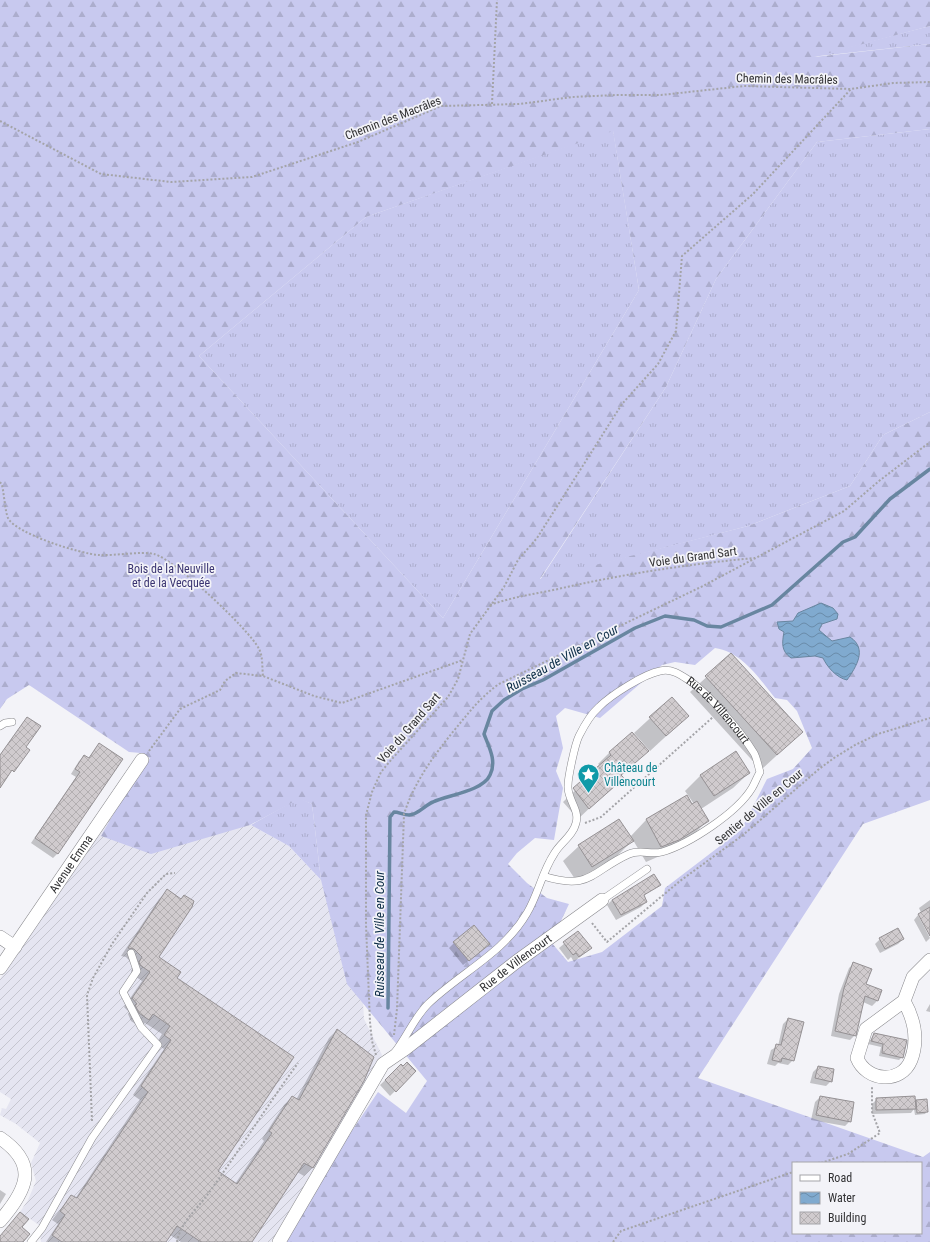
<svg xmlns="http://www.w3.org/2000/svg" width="930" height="1242" viewBox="0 0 930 1242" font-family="'Roboto Condensed',sans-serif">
<defs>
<pattern id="industrial-furrows" width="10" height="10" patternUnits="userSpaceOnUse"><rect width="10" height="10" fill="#e5e5f1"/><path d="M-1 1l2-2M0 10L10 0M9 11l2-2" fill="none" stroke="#c5c5cf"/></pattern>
<pattern id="grass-tufts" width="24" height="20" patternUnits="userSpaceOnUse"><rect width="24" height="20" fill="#c8c9ef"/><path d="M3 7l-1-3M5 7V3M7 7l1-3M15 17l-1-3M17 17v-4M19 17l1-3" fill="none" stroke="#acadcd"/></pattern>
<pattern id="forest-firs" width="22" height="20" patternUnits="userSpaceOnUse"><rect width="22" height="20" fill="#c8c9ef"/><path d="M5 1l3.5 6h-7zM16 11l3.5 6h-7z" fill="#acadcd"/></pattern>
<pattern id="water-waves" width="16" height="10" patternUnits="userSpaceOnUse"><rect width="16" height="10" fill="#80aacf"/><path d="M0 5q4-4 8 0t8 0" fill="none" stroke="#698ba9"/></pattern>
<pattern id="building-cross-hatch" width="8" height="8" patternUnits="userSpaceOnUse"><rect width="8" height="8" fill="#d0cbce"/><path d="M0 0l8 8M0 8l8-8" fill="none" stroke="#b3afb1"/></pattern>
</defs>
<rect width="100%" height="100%" fill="#f3f3f8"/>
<path fill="url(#industrial-furrows)" d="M133,780L251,825L289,846L332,892L357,901L364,1019L382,1055L341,1128L314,1169L271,1242H41L39,1225L20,1212L28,1200L36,1181L31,1163L40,1143L16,1124L0,1115L2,1108L6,1109L11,1099L0,1092V979Z"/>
<path fill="url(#grass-tufts)" d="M930,26V44L810,57Z
M930,129V412L883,435L850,486L748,526L540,580L666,387L716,279L817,142Z
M613,130L639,290L443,618L199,356L366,217Z
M299,798L312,804L321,880L289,846L251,825Z"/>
<path fill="url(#forest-firs)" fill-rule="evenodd" d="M0,0H930V26L814,57L930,44V129L817,142L716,279L666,387L540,579L748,526L850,486L883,435L930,412V800L863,824L698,1078L923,1157L930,1152V1242H277L378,1092L406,1113L427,1081L347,984L321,880L312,804L299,799L250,825L151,854L101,836L118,806L150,758L141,753L129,752L29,685L7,699L0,709ZM613,131L639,290L443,618L199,356L366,217ZM715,648C742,652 759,678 775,698L787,700L797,711L812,748L793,769L767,779L741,830L665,888L662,906L602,952L568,962L551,942L569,904L547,898L527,883L508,864L517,853L535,838L554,840L563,788L556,771L563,748L556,716L565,708L600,718L662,665L675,662L695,665ZM793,1163H921V1233H793Z"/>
<path fill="url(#water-waves)" stroke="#6886a0" d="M821,603L833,608L838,614L837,619L822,624L819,630L832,641L850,637C868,649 856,667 847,680C837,678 827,667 823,658L815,656L791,658C781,651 782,643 784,632L779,629L777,622L793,621L798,613Z"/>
<path fill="#0003" d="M731,655L802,732L761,770L690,692Z
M672,698L688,716L650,751L634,733Z
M632,734L647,751L621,776L611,788L578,819L563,802L601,766L598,764L609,753Z
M99,744L58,853L53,858L31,843L76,777L71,774L79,761L84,756L88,759Z
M749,773L733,788L701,809L707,821L692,836L662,855L646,862L633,840L617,856L577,882L563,861L579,846L630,837L646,820L686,796L692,806L694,804L685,791L701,775Z
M659,885L643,896L646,902L641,907L616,920L607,905L612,900Z
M168,890L158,957L176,978L217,1172L235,1184L264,1141L262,1139L284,1105L292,1097L296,1100L329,1038L337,1030L363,1080L312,1168L304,1176L297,1172L251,1242H181L170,1235L165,1242H46L58,1224L52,1220L71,1196L75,1199L140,1100L133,1095L164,1049L156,1044L162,1034L145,1023L140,1027L131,1021L128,1014L129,1012L124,1007L142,981L132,974L131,971L134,966L126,957L121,956L159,899Z
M930,900V934L919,908Z
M918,915L930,938L926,942L914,920Z
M578,932L590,948L574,962L571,957L568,960L559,948Z
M880,939H903L898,944L880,953L875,944Z
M454,943L483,949L463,965L449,948Z
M854,963L865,984L877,1001L872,1006L863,1002L855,1035L850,1040L831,1036L839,994L849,968Z
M930,1004V1012L926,1011Z
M788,1019L793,1060L788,1065L778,1063L775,1066L767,1064L771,1050L778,1046L783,1024Z
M874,1034L902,1057L899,1060L879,1056L881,1047L868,1044Z
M401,1065L415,1071L390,1096L380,1085Z
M818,1067L831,1081L826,1086L810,1083L813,1072Z
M820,1097L850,1121L845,1126L811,1120L815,1102Z
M877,1099L926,1100L927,1111L925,1114L915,1115L914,1109L911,1113L872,1114V1104Z
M0,1190L6,1194L0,1204Z"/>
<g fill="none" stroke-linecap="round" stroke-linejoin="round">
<path stroke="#6886a0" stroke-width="3.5" d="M388,1008L390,817L394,812C399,812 403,815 409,815C418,815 425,805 433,802C448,795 483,791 490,775C497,761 489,747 484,734L492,711L504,700L522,689L543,680L635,628L665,616L694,620L707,626L721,627L772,605L843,542L855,537L890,499L930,469"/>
</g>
<path fill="url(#building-cross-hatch)" stroke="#959194" d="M731,653L803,732L777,755L705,676Z
M672,697L689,716L666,736L649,717Z
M27,717L41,726L26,747L30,750L14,772L12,770L0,788V755Z
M632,732L649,751L621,775L624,778L589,809L573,788L611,755L609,752Z
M99,743L123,759L58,854L35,838L80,772L75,769L84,755L89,758Z
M736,751L750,773L714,796L700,775Z
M687,795L692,804L697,801L709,821L679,840L661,847L646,819Z
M619,819L634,841L592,867L578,845Z
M654,874L661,885L644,895L647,902L621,915L612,900Z
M167,889L181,899L184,895L194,901L192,907L159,957L181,972L177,978L294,1057L218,1171L237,1184L272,1133L269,1131L292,1096L299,1100L337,1029L374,1057L364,1081L313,1168L304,1163L252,1242H201L177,1226L166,1242H62L52,1235L65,1215L60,1211L71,1195L77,1198L148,1092L141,1086L171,1040L164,1035L170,1026L153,1014L149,1020L139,1013L135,1005L137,1004L132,998L150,972L140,965L139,962L142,957L134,949L128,948Z
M930,907V936L918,914Z
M474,925L490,944L469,961L453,942Z
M898,928L904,939L885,949L879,938Z
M578,931L592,948L579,957L576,953L573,955L563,942Z
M853,962L872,969L866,984L882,990L878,1001L865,996L856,1036L835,1031L844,988Z
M788,1018L804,1022L794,1061L782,1058L781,1062L772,1060L776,1044L781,1045Z
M874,1033L907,1040L903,1058L882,1053L883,1044L871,1041Z
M407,1062L416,1071L396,1092L385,1080L401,1064L403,1066Z
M818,1066L834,1069L832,1082L815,1078Z
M820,1096L854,1102L851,1122L816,1115Z
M915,1096L916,1109L876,1110V1098Z
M927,1099L928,1112L917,1113L916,1100Z
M20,1212L29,1219L22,1227L30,1234L23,1242H0V1236Z"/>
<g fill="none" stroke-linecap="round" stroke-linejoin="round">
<defs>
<g id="service">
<path d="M0,726L5,723L12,722"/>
<path d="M602,900L647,869"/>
<path id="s1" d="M395,1052C407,1037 414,1018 428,1004C460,973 504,953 527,913C538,895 542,872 554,854C560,843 573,836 576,823C580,810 567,799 568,786C568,777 575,744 579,736C584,726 591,714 599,707C611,695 644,674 660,671C672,668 681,675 690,681C710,695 741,732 754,753C757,758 758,766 760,772C757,777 755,783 752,788C737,813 689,844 662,852C651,855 640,849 629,854C591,871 591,891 543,876"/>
<path d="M31,1242L42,1228L92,1138L158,1045L141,1027L123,992L137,971L131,953"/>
</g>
<g id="minor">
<path d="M0,937L15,947"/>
<path id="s2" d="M0,968L142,760"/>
<path d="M904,1001C914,1019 919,1039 911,1060C901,1085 866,1081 857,1058L866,1029L904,1001L913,977L930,960"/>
<path d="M0,1138C40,1165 26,1191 0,1221"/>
<path id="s3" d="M279,1242L383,1064L405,1049L516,962L602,900"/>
</g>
</defs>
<use href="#service" stroke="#88888c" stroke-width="8"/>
<use href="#minor" stroke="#88888c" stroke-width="14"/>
<path stroke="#a4a4a8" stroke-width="2" stroke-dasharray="2 2" stroke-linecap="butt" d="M492,104L497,0
M0,121L101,174L171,182L252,177L358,142L441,106L520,104L572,97L616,95H661L744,86L851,89L893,83L930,82
M0,482L2,485C4,493 5,511 8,518C16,534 81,554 99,555C115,556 140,551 154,554C173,558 250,630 259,649C263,656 262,668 263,676
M490,605C512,597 535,594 558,589C623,574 689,564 755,558
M149,751L180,709L220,690L225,681L236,673L263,676L314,696L342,703L463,660
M585,823L601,817L713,717
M592,923L607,942L680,881L743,835L819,769L834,758L855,745L878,734L930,718
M394,1035L397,1009L404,814C414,783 432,758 452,733C467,715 479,698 499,684L703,586L844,511L879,481L930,442
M376,1055L372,1041L370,1022L366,925V815L372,792L381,772L391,760L448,697L458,679L470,634L504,587L518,560L537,538L622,404L658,364L676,331L682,256L753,194L851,89
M92,1121L87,995L93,978L112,944L147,893L166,874L175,873
M821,1163L848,1154L880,1133L872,1112V1087
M177,1242C180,1223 198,1208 208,1194C239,1151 267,1106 298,1063
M613,1242L621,1231L793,1172"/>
<use href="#service" stroke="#fff" stroke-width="7"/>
<use href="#minor" stroke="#fff" stroke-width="13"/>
</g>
<defs>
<symbol id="sight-pin" viewBox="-11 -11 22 30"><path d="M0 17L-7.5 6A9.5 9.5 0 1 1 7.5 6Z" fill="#0f9aa8" stroke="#f3f3f8"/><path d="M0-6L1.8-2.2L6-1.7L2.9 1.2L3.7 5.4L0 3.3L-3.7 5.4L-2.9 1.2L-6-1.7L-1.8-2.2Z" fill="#fff"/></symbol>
</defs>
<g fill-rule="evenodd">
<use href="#sight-pin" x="576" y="762" width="25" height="34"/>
</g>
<g text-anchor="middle" stroke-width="3.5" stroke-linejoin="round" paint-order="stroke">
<g font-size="12" fill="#313133" stroke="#f3f3f8">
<text transform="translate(787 79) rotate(1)" y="4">Chemin des Macrâles</text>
<text transform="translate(393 118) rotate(-21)" y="4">Chemin des Macrâles</text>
<text transform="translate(693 557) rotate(-8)" y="4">Voie du Grand Sart</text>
<text dy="4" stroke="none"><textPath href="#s1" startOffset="567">Rue de Villencourt</textPath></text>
<text transform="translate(409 728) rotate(-49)" y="4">Voie du Grand Sart</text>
<text transform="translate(759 807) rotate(-40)" y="4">Sentier de Ville en Cour</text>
<text dy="4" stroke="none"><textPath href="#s2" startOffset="126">Avenue Emma</textPath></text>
<text dy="4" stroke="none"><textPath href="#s3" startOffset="373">Rue de Villencourt</textPath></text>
</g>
<g font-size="12" fill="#3a3471" stroke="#f3f3f8">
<text x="171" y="573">Bois de la Neuville<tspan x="171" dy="14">et de la Vecquée</tspan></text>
</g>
<g font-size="12" fill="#0d838f" stroke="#f3f3f8" text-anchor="start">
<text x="604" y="772">Château de<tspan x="604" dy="14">Villencourt</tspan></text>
</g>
<g font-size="13" font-style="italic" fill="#0b2c46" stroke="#f3f3f8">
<text transform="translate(562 658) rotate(-29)" y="5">Ruisseau de Ville en Cour</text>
<text transform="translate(379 934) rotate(-90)" y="5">Ruisseau de Ville en Cour</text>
</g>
</g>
<rect x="792" y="1162" width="130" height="72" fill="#f3f3f8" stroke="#a5a5a9"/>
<rect x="800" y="1175" width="20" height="6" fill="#ffffff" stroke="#a5a5a9"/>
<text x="828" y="1182" font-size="12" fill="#313133">Road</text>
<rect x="800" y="1192" width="20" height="12" fill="url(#water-waves)" stroke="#a5a5a9"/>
<text x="828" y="1202" font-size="12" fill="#313133">Water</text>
<rect x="800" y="1212" width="20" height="12" fill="url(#building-cross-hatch)" stroke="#a5a5a9"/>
<text x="828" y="1222" font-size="12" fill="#313133">Building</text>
</svg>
